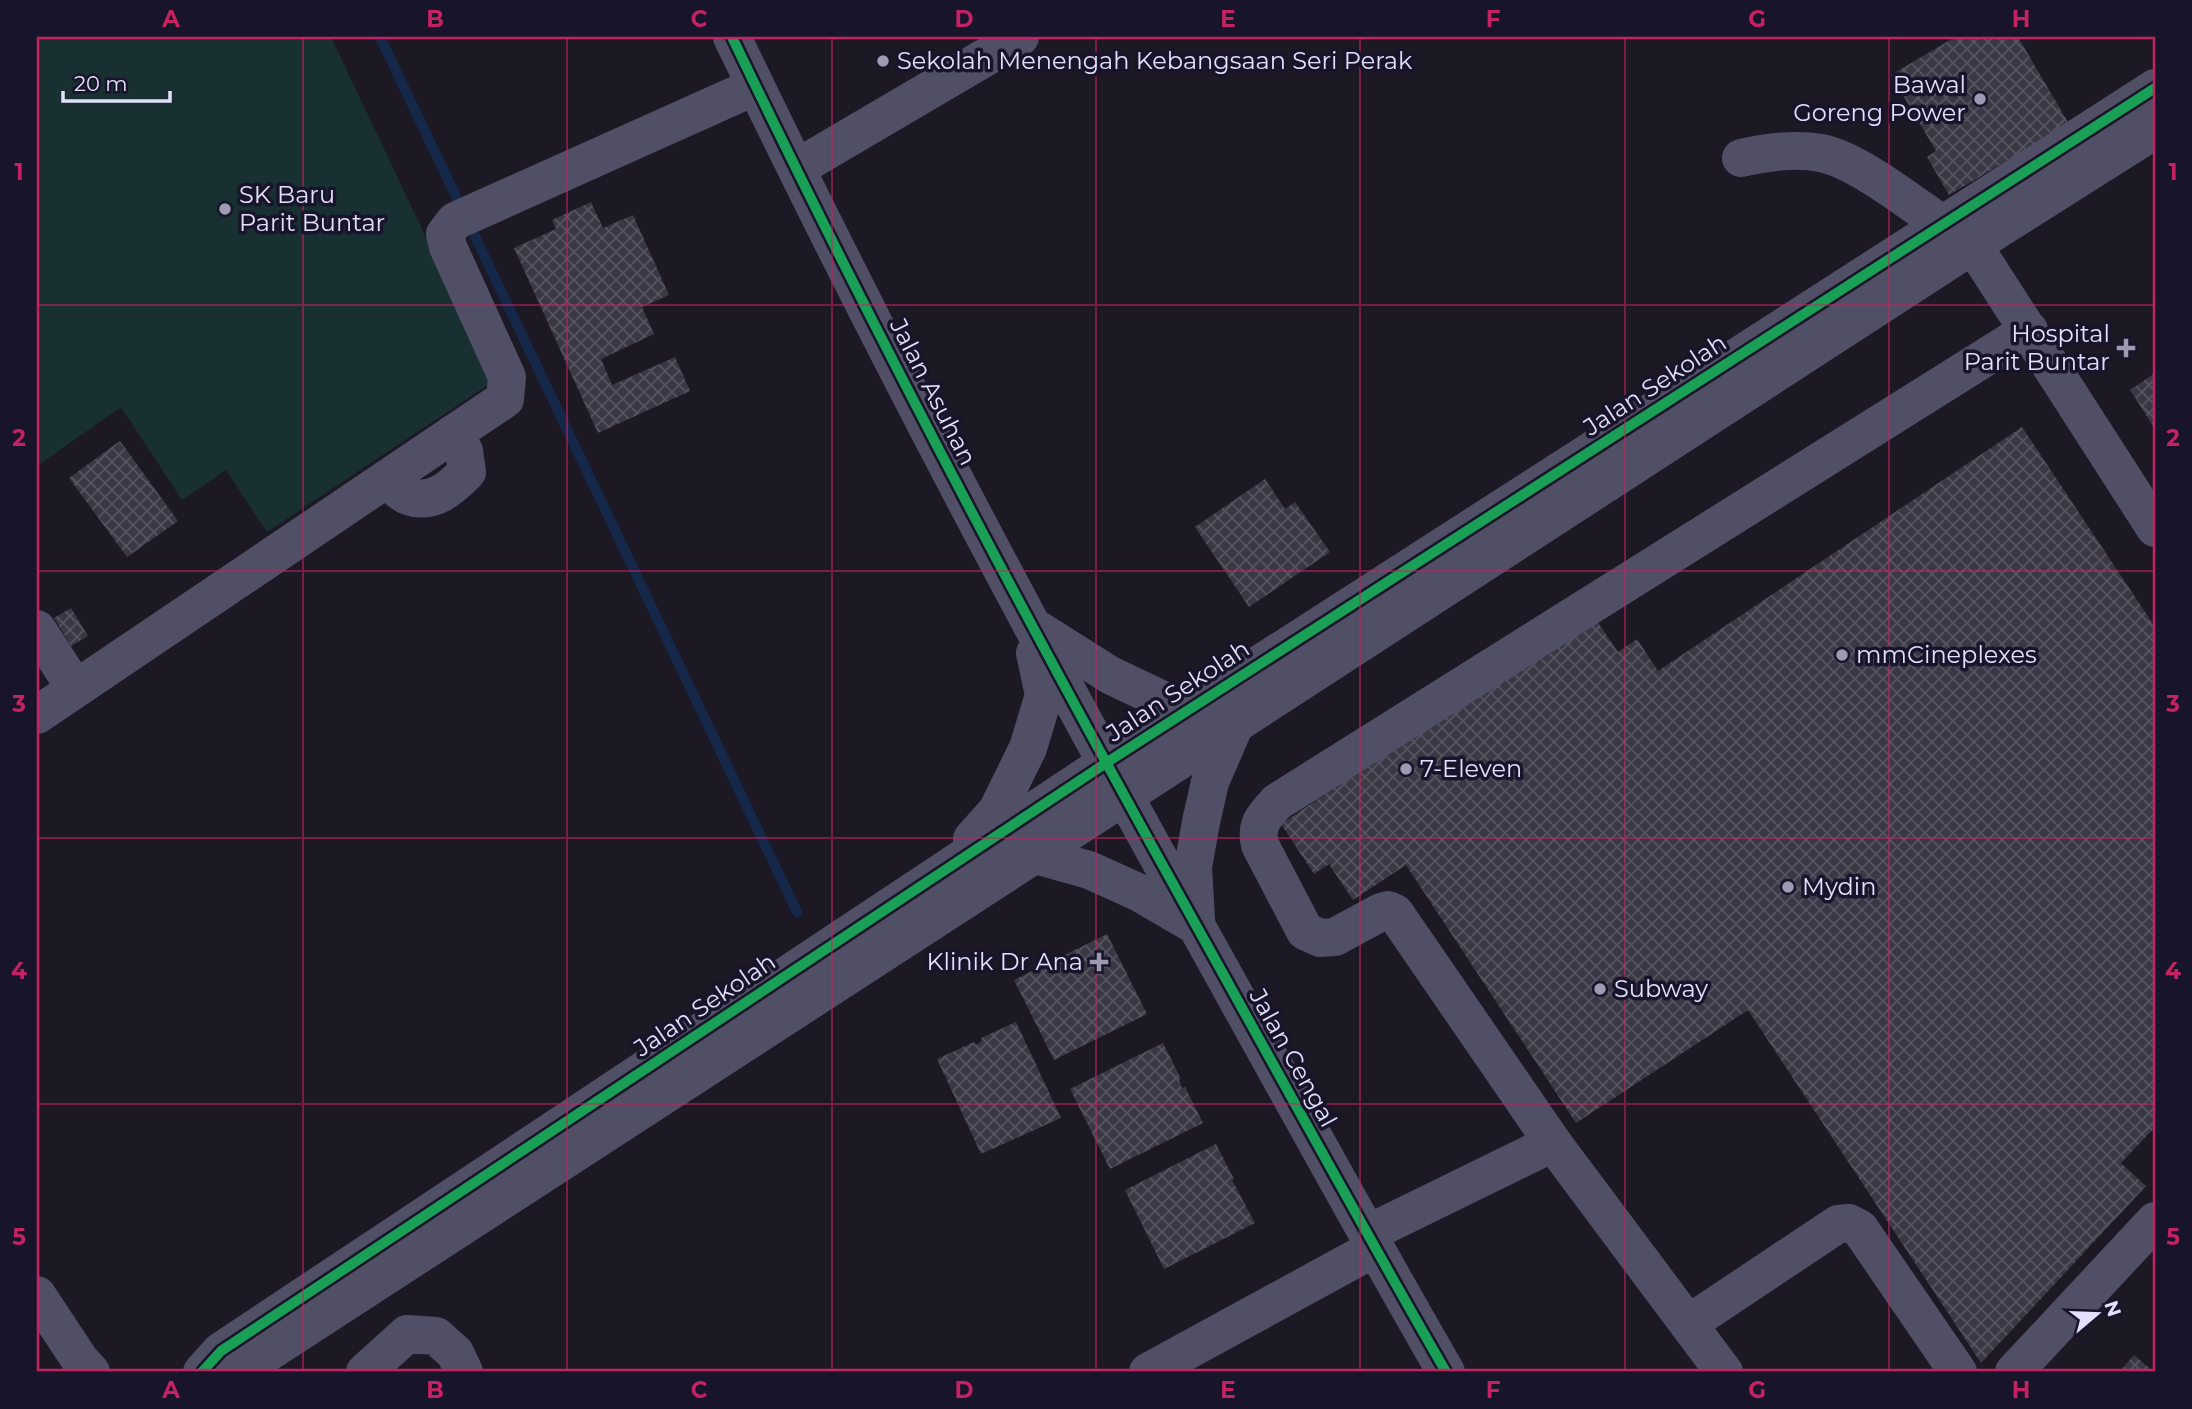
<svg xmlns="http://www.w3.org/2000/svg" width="2192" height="1409" viewBox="0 0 2192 1409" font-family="Montserrat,sans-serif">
<defs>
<pattern id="building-cross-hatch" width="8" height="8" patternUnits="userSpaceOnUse" patternTransform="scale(1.75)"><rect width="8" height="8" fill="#3b3846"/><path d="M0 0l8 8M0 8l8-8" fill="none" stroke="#575462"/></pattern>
</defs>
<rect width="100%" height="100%" fill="#1c1925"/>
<path fill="#183031" d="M37,37H331L494,381L267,532L226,470L182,500L121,407L37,466Z"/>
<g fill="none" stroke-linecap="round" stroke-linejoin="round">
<path stroke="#15284a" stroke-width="10" d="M380,37L797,912"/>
</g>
<path fill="url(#building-cross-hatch)" d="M1955,37H2018L2069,124L1949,195L1927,157L1936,151L1891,75Z
M591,202L603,228L633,215L669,295L642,307L654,334L601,359L612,385L675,357L690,391L598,433L514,248L556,229L552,220Z
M2155,373V429L2130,390Z
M2022,427L2155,627V1127L2121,1163L2146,1186L1981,1363L1748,1010L1576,1123L1406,865L1353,900L1329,864L1314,874L1281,824L1593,615L1618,652L1637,639L1658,671Z
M120,441L178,521L127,557L69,478Z
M1265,479L1285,509L1295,502L1330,552L1249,607L1195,527Z
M71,608L88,636L71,646L54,618Z
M1107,934L1147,1014L1054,1060L1014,980Z
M1016,1022L1061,1118L981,1154L937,1059L974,1042L976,1045L982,1041L981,1038Z
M1163,1043L1181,1079L1179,1080L1182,1088L1185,1087L1203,1123L1110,1169L1070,1089Z
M1216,1144L1234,1179L1232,1180L1255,1223L1164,1269L1125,1190Z
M2134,1355L2154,1372H2119Z"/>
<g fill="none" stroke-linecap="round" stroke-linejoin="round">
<path stroke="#514f65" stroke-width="38" d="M732,37C877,339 1034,635 1197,927C1280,1076 1361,1225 1446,1372
M1741,158C1767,152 1794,148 1821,153C1857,160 1911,203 1943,225
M797,168L1020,37
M1973,245L2155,528
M386,479C393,484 401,494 408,496C433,505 451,488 467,472L464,451L454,433
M1034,627L1110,675L1175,706L1207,696
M37,629L75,688
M37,715L505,399L507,377L448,247L445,234L455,221L756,86
M972,839L997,811L1028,748L1044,695L1035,653
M1032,854L1089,870L1140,893L1195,925
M1196,919L1193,867L1201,822L1210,782L1236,722
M1367,1234L1553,1143
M37,1295L80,1360L91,1372
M1688,1324L1838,1224L1849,1223L1860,1229L1958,1372
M202,1372L221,1351L1106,763L2155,88
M238,1372L1973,245L2155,130
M365,1372L407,1334L436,1336L455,1353L464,1372
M1148,1372L1375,1248
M1724,1372L1553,1143L1395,913L1388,910L1381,912L1335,937L1320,938L1305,931L1260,845C1255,825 1264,816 1277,802L2029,330
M2014,1372L2155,1221"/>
<defs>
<path id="cycleway" d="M732,37C877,339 1034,635 1197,927C1280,1076 1361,1225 1446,1372
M202,1372L221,1351L1106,763L2155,88"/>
</defs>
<use href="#cycleway" stroke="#18142a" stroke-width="15"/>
<use href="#cycleway" stroke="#1a9f57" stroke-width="10"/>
</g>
<path fill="none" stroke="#c42263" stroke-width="2" stroke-opacity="0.55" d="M303,37V1372M567,37V1372M832,37V1372M1096,37V1372M1360,37V1372M1625,37V1372M1889,37V1372M37,305H2155M37,571H2155M37,838H2155M37,1104H2155"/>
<g fill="#9d9ab1" stroke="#18142a" stroke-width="2.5">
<circle cx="883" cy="61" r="7"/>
<circle cx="1980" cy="99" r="7"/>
<circle cx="225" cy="209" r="7"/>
<path d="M2122.5 337.5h7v7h7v7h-7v7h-7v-7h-7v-7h7z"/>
<circle cx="1842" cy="655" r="7"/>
<circle cx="1406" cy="769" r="7"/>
<circle cx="1788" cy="887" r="7"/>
<path d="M1095.5 951.5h7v7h7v7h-7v7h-7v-7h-7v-7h7z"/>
<circle cx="1600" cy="989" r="7"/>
</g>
<g text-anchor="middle" stroke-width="7" stroke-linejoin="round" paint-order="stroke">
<g font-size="24" fill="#e3dffc" stroke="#18142a" text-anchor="start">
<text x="897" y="69">Sekolah Menengah Kebangsaan Seri Perak</text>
<text x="1966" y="93" text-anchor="end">Bawal<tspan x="1966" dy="28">Goreng Power</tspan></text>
<text x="239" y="203">SK Baru<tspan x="239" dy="28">Parit Buntar</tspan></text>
<text x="2110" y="342" text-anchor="end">Hospital<tspan x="2110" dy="28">Parit Buntar</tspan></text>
<text x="1856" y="663">mmCineplexes</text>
<text x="1420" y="777">7-Eleven</text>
<text x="1802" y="895">Mydin</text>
<text x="1083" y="970" text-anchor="end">Klinik Dr Ana</text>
<text x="1614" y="997">Subway</text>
</g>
<g font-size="24" fill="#e3dffc" stroke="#18142a">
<text transform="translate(1655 385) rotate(-33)" y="8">Jalan Sekolah</text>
<text transform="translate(933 392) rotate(63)" y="8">Jalan Asuhan</text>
<text transform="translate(1178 691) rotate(-33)" y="8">Jalan Sekolah</text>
<text transform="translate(705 1005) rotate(-34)" y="8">Jalan Sekolah</text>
<text transform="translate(1293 1058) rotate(61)" y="8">Jalan Cengal</text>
</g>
</g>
<rect width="2192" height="1409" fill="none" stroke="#18142a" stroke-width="77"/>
<g transform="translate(2097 1314) rotate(71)" stroke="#18142a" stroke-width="5" paint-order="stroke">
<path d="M0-5L12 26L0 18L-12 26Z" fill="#e3dffc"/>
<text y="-10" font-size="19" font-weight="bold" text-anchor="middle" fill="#e3dffc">N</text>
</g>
<path d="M63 91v10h107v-10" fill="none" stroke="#e3dffc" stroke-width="3.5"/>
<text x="74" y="91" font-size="21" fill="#e3dffc" stroke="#18142a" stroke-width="5" paint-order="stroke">20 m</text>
<rect x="38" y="38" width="2116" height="1332" fill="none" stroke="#c42263" stroke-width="2.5"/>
<g font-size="23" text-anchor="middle" font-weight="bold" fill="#c42263">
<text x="171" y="27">A</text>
<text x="435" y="27">B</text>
<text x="699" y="27">C</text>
<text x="964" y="27">D</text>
<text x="1228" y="27">E</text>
<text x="1493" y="27">F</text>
<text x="1757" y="27">G</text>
<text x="2021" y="27">H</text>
<text x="19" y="180">1</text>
<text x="2173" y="180">1</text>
<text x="19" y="446">2</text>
<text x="2173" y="446">2</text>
<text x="19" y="712">3</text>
<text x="2173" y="712">3</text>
<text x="19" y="979">4</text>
<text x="2173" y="979">4</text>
<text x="19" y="1245">5</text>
<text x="2173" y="1245">5</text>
<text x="171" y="1398">A</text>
<text x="435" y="1398">B</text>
<text x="699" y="1398">C</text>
<text x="964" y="1398">D</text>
<text x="1228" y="1398">E</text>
<text x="1493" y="1398">F</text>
<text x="1757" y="1398">G</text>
<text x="2021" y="1398">H</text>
</g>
</svg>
